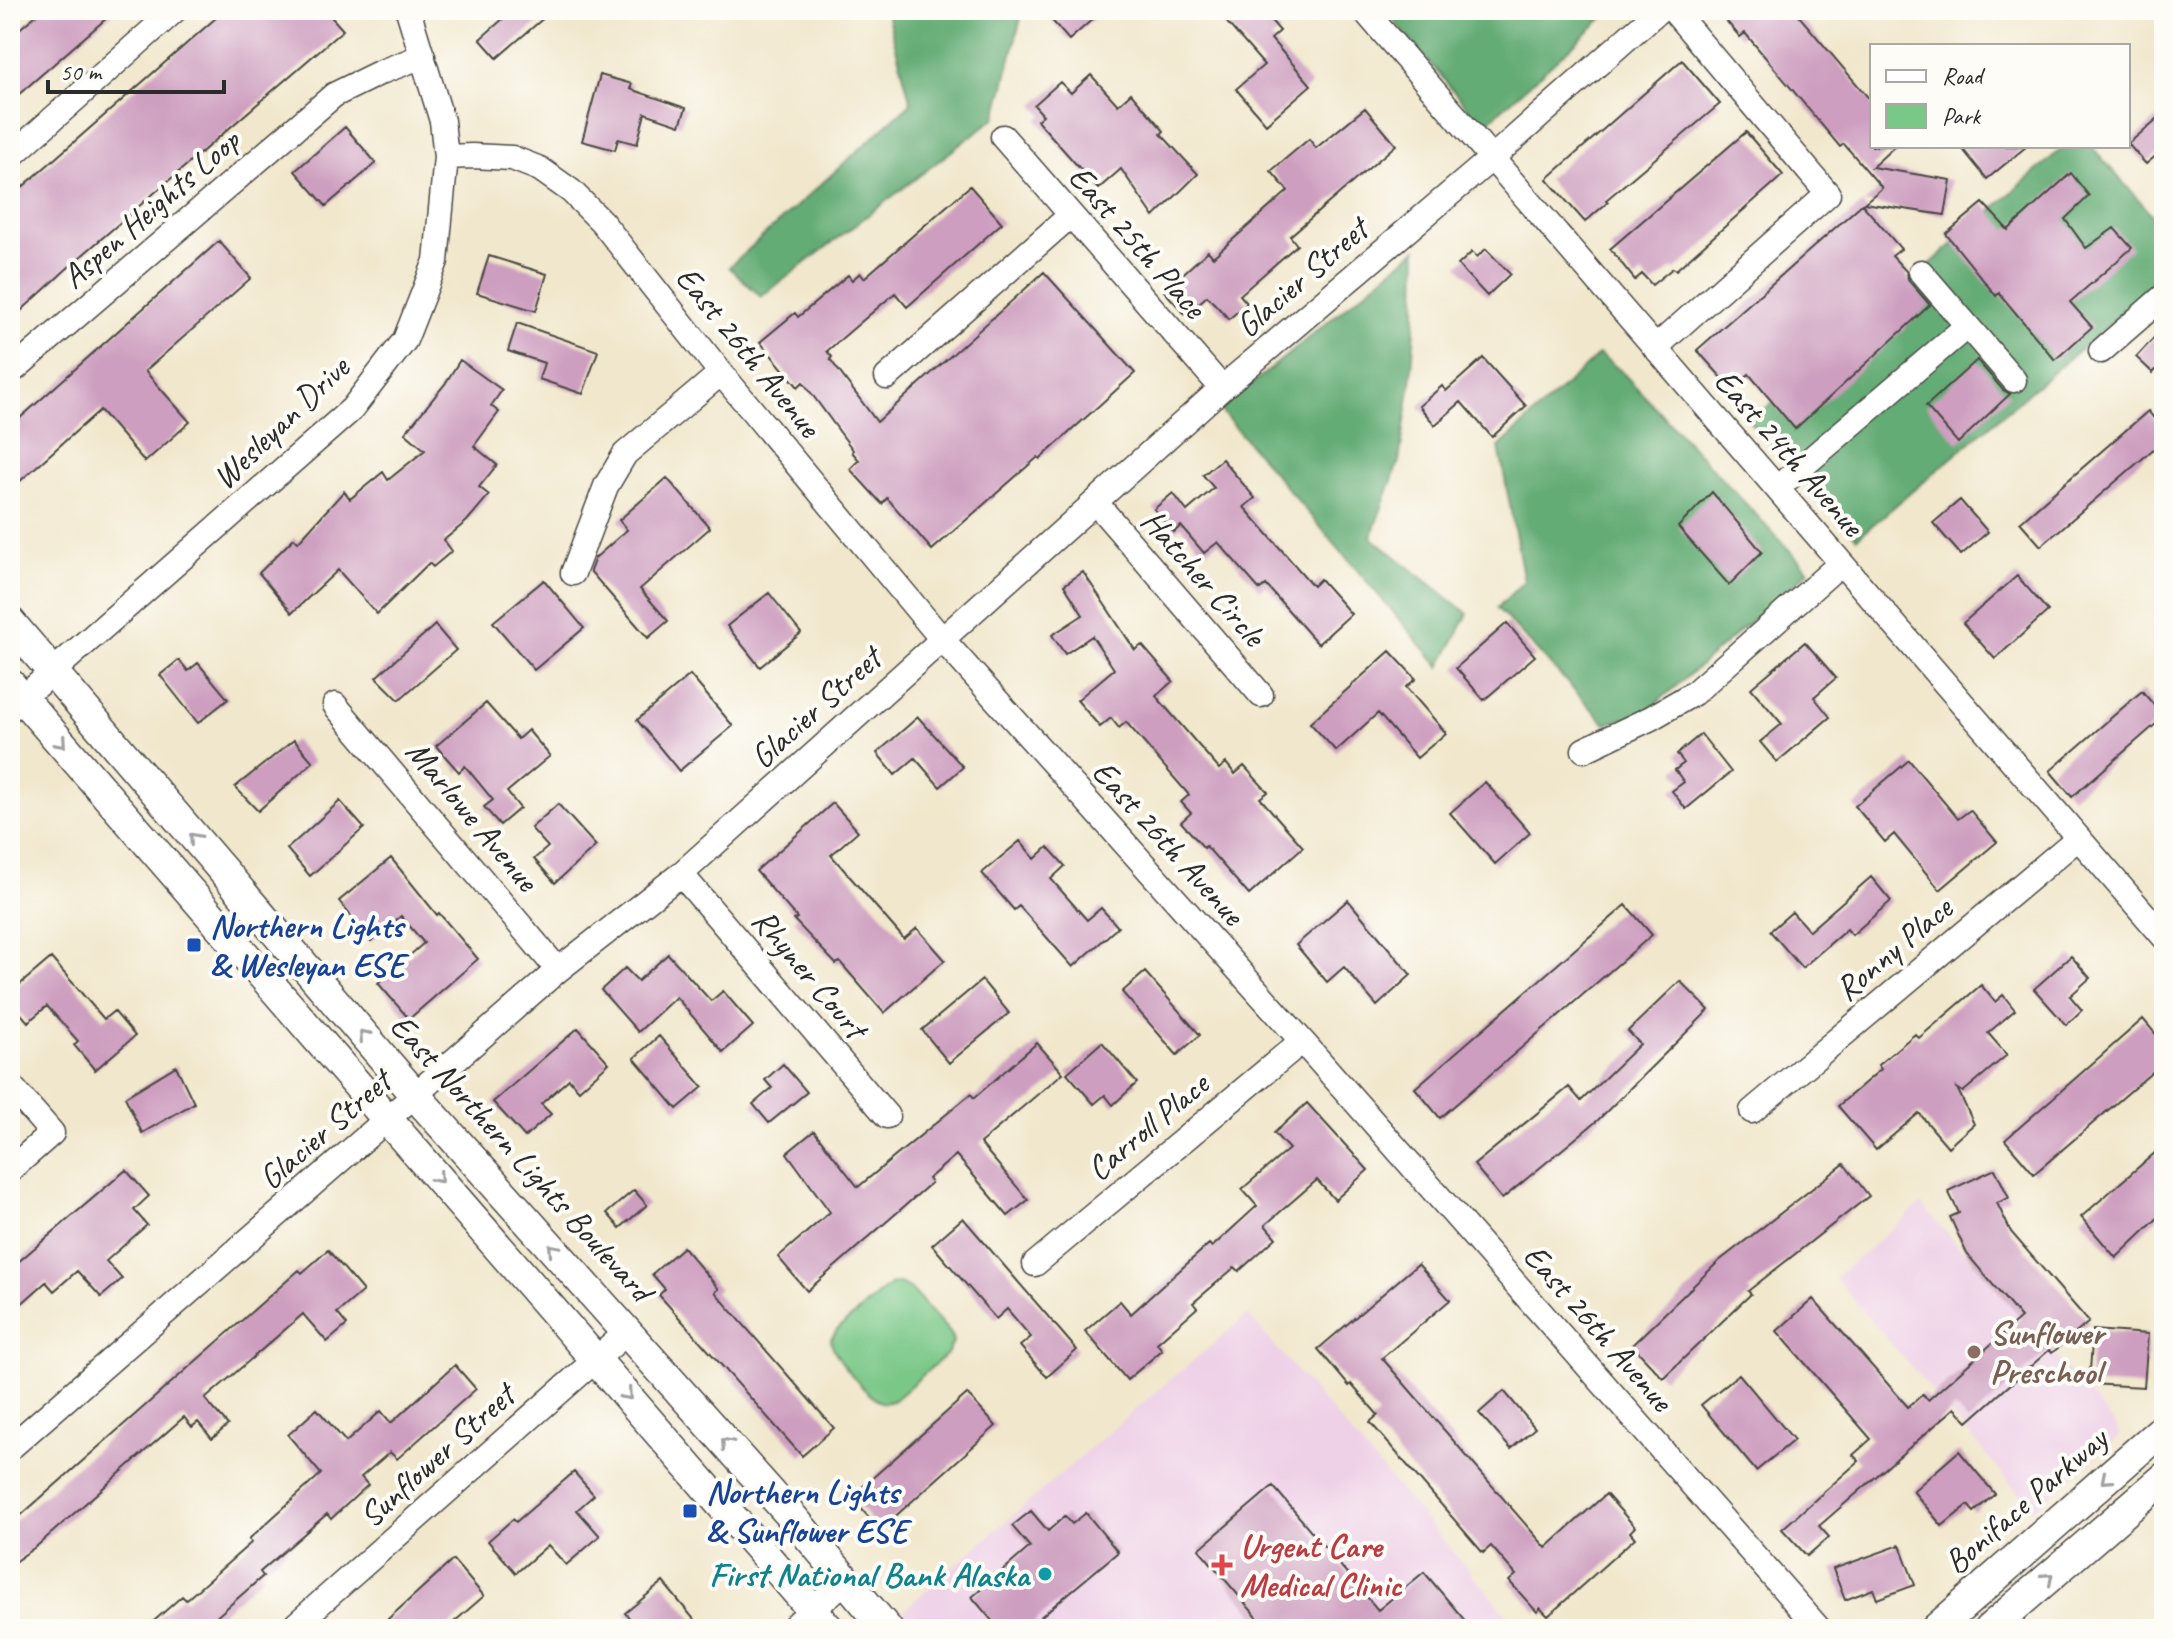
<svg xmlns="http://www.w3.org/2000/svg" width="2174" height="1639" viewBox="0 0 2174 1639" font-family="Caveat,sans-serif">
<rect width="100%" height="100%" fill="#fdfcf7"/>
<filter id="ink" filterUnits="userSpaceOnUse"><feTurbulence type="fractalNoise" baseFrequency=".0125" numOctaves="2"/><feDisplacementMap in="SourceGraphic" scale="16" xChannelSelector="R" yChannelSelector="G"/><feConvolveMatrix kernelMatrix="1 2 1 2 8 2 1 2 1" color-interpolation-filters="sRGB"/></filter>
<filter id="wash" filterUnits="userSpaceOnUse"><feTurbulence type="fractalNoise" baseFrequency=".006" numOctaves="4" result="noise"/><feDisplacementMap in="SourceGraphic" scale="32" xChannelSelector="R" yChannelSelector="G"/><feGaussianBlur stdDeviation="1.8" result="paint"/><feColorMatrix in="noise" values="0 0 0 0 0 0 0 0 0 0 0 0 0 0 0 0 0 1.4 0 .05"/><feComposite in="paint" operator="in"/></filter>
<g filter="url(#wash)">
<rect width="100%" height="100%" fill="#f1e7cc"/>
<path fill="#eed0e7" d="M1921,1204L2116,1425L2120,1436L2033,1510L1835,1278Z
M1248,1315L1520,1629H908L897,1616L1140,1405Z"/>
<path fill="#7ac888" stroke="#527a5a" stroke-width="2" d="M899,1283L911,1289L951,1334L953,1342L947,1354L894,1400C887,1403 882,1404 876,1399C863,1391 831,1353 831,1339L837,1330L890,1285Z"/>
<path fill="#63ac74" stroke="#476c50" stroke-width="2" d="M886,10H1023L996,117L761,297L729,267L911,103Z
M1385,10H1612L1483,126Z
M2065,146H2091L2164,229V278L1857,538L1750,422Z
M1417,249L1416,314L1411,383L1399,461L1371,537L1468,614L1440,667L1220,410Z
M1599,354L1620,370L1809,571L1646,712L1606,724L1497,608L1524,581L1499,447Z"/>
<g id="blocks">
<path fill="#cd9ebf" d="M42,10H116L10,102V37Z
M225,10H325L343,30L71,265L10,321V198Z
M513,10H553L497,58L480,39Z
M1043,10H1103L1069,40Z
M1233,10H1262L1280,31L1271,39L1311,85L1266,124L1236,89L1264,65L1223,18Z
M1717,10H1794L1872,102V146H1895L1872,167L1951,180L1945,215L1864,203L1882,188L1844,144L1840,147L1745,33L1740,37Z
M1682,60L1720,104L1606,200L1608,202L1585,222L1547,179Z
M600,75L632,84L630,89L686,108L680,125L645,113L637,144L618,139L615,150L582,141Z
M1091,75L1118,105L1131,93L1164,131L1161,134L1198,174L1154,217L1121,169L1098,189L1037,120L1043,115L1034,105L1060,82L1071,93Z
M1365,108L1396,145L1290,236L1297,245L1240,295L1247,303L1229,319L1207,296L1186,315L1164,291L1208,251L1213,257L1288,191L1271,171L1309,139L1316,148Z
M2164,113V149L2146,164L2128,144Z
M345,127L376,163L326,206L295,171Z
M1746,132L1783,175L1676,270L1673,268L1652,285L1642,274L1635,280L1610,249Z
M1960,146H2027L1987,179Z
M2071,173L2089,196L2065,219L2086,248L2114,228L2132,248L2070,302L2092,327L2055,360L1999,293L1996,296L1946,234L1983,203L2008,230Z
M970,186L1002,223L907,307L895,293L827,351L832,357L830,359L877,422L1044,272L1135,373L1040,459L1038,457L932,550L887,498L882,504L850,469L859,460L852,452L853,450L803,382L798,387L760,342L795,313L798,317L848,275L852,280L860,273L864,278Z
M1862,204L1901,249L1892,256L1906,271L1909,281L1930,305L1795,429L1749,374L1732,389L1697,350Z
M219,241L251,278L145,371L190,422L145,462L100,410L10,490V427Z
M1486,249L1510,274L1487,296L1458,265L1472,252L1477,257Z
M489,256L547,274L536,311L477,293Z
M517,323L598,351L583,394L539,379L544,363L508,351Z
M2164,327V361L2153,373L2136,357Z
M1483,358L1526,406L1492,437L1461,402L1435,425L1419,406L1442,386L1446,391Z
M460,360L502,390L491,406L499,412L474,446L497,465L479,487L489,495L467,521L444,540L452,551L433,567L429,563L377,614L338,570L292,613L259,573L294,538L298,542L344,491L350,499L383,472L388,480L425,450L405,433L445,384Z
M1977,360L2003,390L2010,394L1958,443L1926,406Z
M2148,411L2164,430V440L2041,546L2020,522Z
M1222,459L1255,498L1244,507L1313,586L1320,579L1351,614L1318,644L1266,585L1260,590L1218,542L1204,553L1181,526L1174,532L1154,509L1173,493L1187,511L1214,488L1203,475Z
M667,478L710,528L640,589L668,621L648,638L590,571L595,558L627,530L619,520Z
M1712,492L1762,552L1729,585L1678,527Z
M1960,500L1988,532L1961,555L1933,523Z
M1083,572L1135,650L1142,645L1173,681L1156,696L1219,769L1226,763L1235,774L1244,766L1268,792L1260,798L1303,847L1249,895L1206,846L1204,848L1181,822L1191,813L1181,802L1189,795L1126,722L1119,728L1111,718L1100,727L1077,700L1114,669L1092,636L1065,654L1052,635L1083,615L1064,585Z
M2017,576L2048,611L1995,659L1963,623Z
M544,580L584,628L534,670L493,622Z
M769,593L801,633L760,667L727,626Z
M1507,623L1535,656L1484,700L1456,668Z
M435,625L456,650L399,700L376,677Z
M1805,642L1836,678L1814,697L1830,717L1777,762L1760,742L1782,724L1751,688Z
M1390,651L1416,679L1406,687L1446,733L1417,758L1378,713L1336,751L1310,723Z
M179,660L188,671L198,663L228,699L198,723L160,675Z
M690,675L733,726L679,771L637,720Z
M2142,691L2164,717L2072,797L2050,771Z
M486,703L518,739L528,730L550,756L507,792L520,808L500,825L484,807L493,800L465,766L459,772L436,746Z
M918,717L963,767L940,787L915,758L895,775L877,753Z
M1701,734L1731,772L1686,809L1672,791L1684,782L1675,770L1684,763L1677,754Z
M294,740L313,762L258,811L235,787Z
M1909,760L1958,819L1970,810L1997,842L1940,890L1894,834L1885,842L1855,806Z
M1485,782L1530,833L1495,864L1450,813Z
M340,801L364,828L310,876L287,849Z
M833,803L858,831L831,855L904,939L917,928L945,960L884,1013L840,962L836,964L794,920L797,918L756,871Z
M558,804L596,846L555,883L534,859L548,847L531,828Z
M1020,841L1035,859L1048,847L1065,866L1051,879L1087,920L1101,908L1118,927L1073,967L1019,906L1014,910L982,873Z
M391,858L437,915L439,913L478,959L409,1019L378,983L424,943L401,916L371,941L339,901Z
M1871,877L1891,901L1852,935L1847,929L1802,968L1770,931L1792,912L1809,931Z
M1348,900L1411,975L1377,1006L1344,967L1327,982L1296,945Z
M1626,905L1652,935L1440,1118L1415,1088Z
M668,954L711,1001L723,991L753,1026L723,1052L676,997L638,1032L601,990L625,968L638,981Z
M2071,956L2090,978L2070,996L2082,1010L2066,1025L2034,989Z
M51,958L104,1019L114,1011L135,1036L95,1070L74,1045L78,1041L47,1006L28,1022L10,1001V993Z
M1145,972L1200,1035L1177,1055L1122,992Z
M982,980L1009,1013L949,1063L922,1030Z
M1680,981L1709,1010L1598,1120L1502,1199L1474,1165L1569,1087L1581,1101L1640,1044L1628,1031Z
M1981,985L1995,1002L2003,995L2015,1010L1988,1033L2007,1055L1963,1092L1957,1088L1974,1124L1948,1147L1919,1113L1876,1150L1838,1106L1881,1069L1878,1065L1915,1034L1919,1038Z
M2143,1019L2164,1044V1062L2034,1174L2005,1140Z
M578,1028L609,1063L579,1090L569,1079L541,1104L551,1114L525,1137L493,1102Z
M659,1036L703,1087L677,1109L634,1058Z
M1102,1042L1137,1083L1113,1105L1105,1095L1094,1104L1067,1073Z
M1037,1043L1063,1073L980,1143L1028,1200L1008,1216L956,1155L928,1179L931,1183L807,1291L778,1257L830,1212L787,1153L814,1131L858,1187L971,1094L974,1098Z
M783,1064L807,1092L769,1123L753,1104L772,1088L765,1080Z
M176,1066L194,1103L142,1133L125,1097Z
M1307,1103L1368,1170L1335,1200L1317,1180L1265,1225L1276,1238L1239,1271L1235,1267L1193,1303L1197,1308L1157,1343L1162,1350L1127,1380L1085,1331L1120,1301L1131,1314L1209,1244L1212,1247L1257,1206L1242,1189L1289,1149L1274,1133Z
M2164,1145V1212L2116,1258L2081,1217Z
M1844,1164L1869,1196L1748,1291L1751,1294L1663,1378L1632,1345L1719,1261Z
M1995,1169L2009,1198L1997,1203L2011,1232L2089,1322L2052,1353L2049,1350L1968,1422L1955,1408L1819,1526L1829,1537L1807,1556L1782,1529L1859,1461L1853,1455L1871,1439L1777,1331L1813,1299L1908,1407L1923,1394L1928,1400L2021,1318L1967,1254L1950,1217L1959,1213L1948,1191Z
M126,1170L149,1196L134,1210L147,1225L106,1261L122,1279L101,1297L77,1271L54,1291L46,1282L10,1314V1269Z
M634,1190L647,1205L620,1228L607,1213Z
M963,1218L1077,1350L1047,1377L1020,1346L1031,1337L1007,1309L996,1319L932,1245Z
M683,1247L719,1289L715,1292L834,1428L802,1456L659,1295L665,1289L652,1274Z
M328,1250L363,1291L337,1313L347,1325L327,1342L303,1314L205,1399L228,1425L212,1439L198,1422L192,1427L184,1417L38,1545L10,1565V1525L299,1270L302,1273Z
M1418,1264L1450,1300L1382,1358L1546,1548L1606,1494L1635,1527L1630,1532L1635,1538L1548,1616L1540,1608L1537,1612L1509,1581L1516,1575L1491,1546L1483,1553L1370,1422L1378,1415L1351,1384L1349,1386L1318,1349Z
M2093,1330L2148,1334L2144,1387L2089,1384Z
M455,1365L476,1389L397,1459L390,1452L361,1477L368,1485L331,1519L327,1514L260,1572L263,1576L213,1620L201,1629H145L182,1596L186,1600L252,1542L249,1539L321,1474L288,1435L317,1409L346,1442L381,1411L391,1423Z
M1739,1374L1794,1440L1756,1471L1701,1405Z
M1504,1391L1535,1428L1511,1449L1479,1413Z
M967,1394L996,1426L880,1530L851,1497Z
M1959,1451L1995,1494L1974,1512L1968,1505L1942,1526L1913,1491Z
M574,1472L594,1495L577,1510L600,1536L566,1565L548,1545L516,1573L488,1541L513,1519L516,1522Z
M1273,1486L1378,1610L1424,1572L1472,1629H1267L1199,1549Z
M1031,1511L1048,1531L1065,1516L1072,1524L1086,1513L1118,1552L1026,1629H999L972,1597L1030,1547L1012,1526Z
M1900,1545L1915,1585L1877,1599L1873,1589L1845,1600L1833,1569Z
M453,1560L484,1596L446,1629H377Z
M663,1582L702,1629H639L625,1613Z"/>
</g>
</g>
<g filter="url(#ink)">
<use href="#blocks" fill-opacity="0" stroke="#494743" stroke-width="2"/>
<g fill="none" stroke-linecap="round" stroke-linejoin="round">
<defs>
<path id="minor" d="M1364,10L2164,937
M1003,137L1222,388
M10,157L175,10
M446,157L472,156L512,158L540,169L571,191L602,222L721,373L941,638L1302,1041L1819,1629
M1921,272L2014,380
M1655,348L1828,194L1673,10
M2101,351L2164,296
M10,373L334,95L381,72L423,56
M887,377L1071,215
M1777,488L1967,326
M1096,503L1261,695
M573,573L606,486L625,454L721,373
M335,705L558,970
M10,709L352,409L405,340L436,261L446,157L442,121L408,10
M1584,750L1651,718L1694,693L1841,563
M681,874L887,1116
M10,1085L52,1133L10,1170
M1752,1111L2078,838
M1035,1264L1302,1041
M10,1448L558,970L681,874L1222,388L1492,158L1659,10
M291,1629L627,1332
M791,1629L846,1580"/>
<path id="major" d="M10,622L415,1095L793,1518L887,1629
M10,684L829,1629
M1936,1629L2164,1428
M1989,1629L2164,1478"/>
</defs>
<use href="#minor" stroke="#494743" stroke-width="27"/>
<use href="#major" stroke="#494743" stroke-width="33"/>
<use href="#minor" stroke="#fff" stroke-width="24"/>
<use href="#major" stroke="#fff" stroke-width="30"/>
</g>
<defs><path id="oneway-chevron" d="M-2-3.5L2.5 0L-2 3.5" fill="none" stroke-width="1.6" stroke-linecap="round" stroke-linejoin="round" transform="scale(2)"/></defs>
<g stroke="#a0a0a0">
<use href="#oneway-chevron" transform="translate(61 743) rotate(49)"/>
<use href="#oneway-chevron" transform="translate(194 838) rotate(-131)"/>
<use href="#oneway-chevron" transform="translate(364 1035) rotate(-131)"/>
<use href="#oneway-chevron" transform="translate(438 1178) rotate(49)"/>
<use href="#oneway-chevron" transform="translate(553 1249) rotate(-132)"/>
<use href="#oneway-chevron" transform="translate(627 1395) rotate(49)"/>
<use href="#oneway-chevron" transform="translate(726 1443) rotate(-132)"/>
<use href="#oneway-chevron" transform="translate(2106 1479) rotate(139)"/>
<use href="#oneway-chevron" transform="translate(2048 1578) rotate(-41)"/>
</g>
</g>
<g fill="#1a4fb4" stroke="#fdfcf7" stroke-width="3">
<rect x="186" y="937" width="16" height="16" rx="4"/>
<rect x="682" y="1503" width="16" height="16" rx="4"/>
</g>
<circle fill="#8d6e63" stroke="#fdfcf7" stroke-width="3" cx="1974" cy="1352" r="8"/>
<path fill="#e0444e" stroke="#fdfcf7" stroke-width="3" d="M1218 1553h8v8h8v8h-8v8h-8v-8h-8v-8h8z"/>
<circle fill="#0f9aa8" stroke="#fdfcf7" stroke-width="3" cx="1045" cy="1574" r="8"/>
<g text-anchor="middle" stroke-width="8" stroke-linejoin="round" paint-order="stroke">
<g font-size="34" fill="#2b2b2b" stroke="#fdfcf7">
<text transform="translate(150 208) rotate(-41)" y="12">Aspen Heights Loop</text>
<text transform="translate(1138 241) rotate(49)" y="12">East 25th Place</text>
<text transform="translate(1301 277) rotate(-41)" y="12">Glacier Street</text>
<text transform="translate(749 351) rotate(51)" y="12">East 26th Avenue</text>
<text transform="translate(280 422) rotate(-44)" y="12">Wesleyan Drive</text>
<text transform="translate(1790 452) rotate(49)" y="12">East 24th Avenue</text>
<text transform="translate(1204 577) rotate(49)" y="12">Hatcher Circle</text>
<text transform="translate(815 707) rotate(-42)" y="12">Glacier Street</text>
<text transform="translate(473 815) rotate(50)" y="12">Marlowe Avenue</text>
<text transform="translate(1169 842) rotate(48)" y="12">East 26th Avenue</text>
<text transform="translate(1893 948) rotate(-40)" y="12">Ronny Place</text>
<text transform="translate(810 973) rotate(50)" y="12">Rhyner Court</text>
<text transform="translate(1147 1126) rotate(-40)" y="12">Carroll Place</text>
<text transform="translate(324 1129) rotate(-41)" y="12">Glacier Street</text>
<text transform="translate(522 1157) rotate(48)" y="12">East Northern Lights Boulevard</text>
<text transform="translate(1599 1327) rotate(49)" y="12">East 26th Avenue</text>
<text transform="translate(436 1455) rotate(-42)" y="12">Sunflower Street</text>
<text transform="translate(2025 1500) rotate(-41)" y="12">Boniface Parkway</text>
</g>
<g font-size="34" font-weight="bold" fill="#164399" stroke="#fdfcf7" text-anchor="start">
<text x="210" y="937">Northern Lights<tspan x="210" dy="39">&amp; Wesleyan ESE</tspan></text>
<text x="706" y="1503">Northern Lights<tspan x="706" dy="39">&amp; Sunflower ESE</tspan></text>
</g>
<g font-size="34" font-weight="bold" fill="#785e54" stroke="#fdfcf7" text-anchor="start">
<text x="1990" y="1344">Sunflower<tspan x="1990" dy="39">Preschool</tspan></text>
</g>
<g font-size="34" font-weight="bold" fill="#be3a42" stroke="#fdfcf7" text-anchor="start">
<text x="1240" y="1557">Urgent Care<tspan x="1240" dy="39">Medical Clinic</tspan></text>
</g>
<g font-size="34" font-weight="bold" fill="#0d838f" stroke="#fdfcf7" text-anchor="end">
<text x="1029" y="1586">First National Bank Alaska</text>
</g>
</g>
<rect width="2174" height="1639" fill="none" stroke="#fdfcf7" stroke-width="40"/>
<rect x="1870" y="44" width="260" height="104" fill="#fdfcf7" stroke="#a9a8a5" stroke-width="2"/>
<rect x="1886" y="70" width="40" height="12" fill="#ffffff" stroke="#a9a8a5" stroke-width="2"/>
<text x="1942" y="84" font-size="24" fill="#2b2b2b">Road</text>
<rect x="1886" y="104" width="40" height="24" fill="#7ac888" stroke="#a9a8a5" stroke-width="2"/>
<text x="1942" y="124" font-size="24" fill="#2b2b2b">Park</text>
<path d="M48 80v12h176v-12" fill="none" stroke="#2b2b2b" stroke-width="4"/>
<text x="60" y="80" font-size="24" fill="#2b2b2b" stroke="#fdfcf7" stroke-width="6" paint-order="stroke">50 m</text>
</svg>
